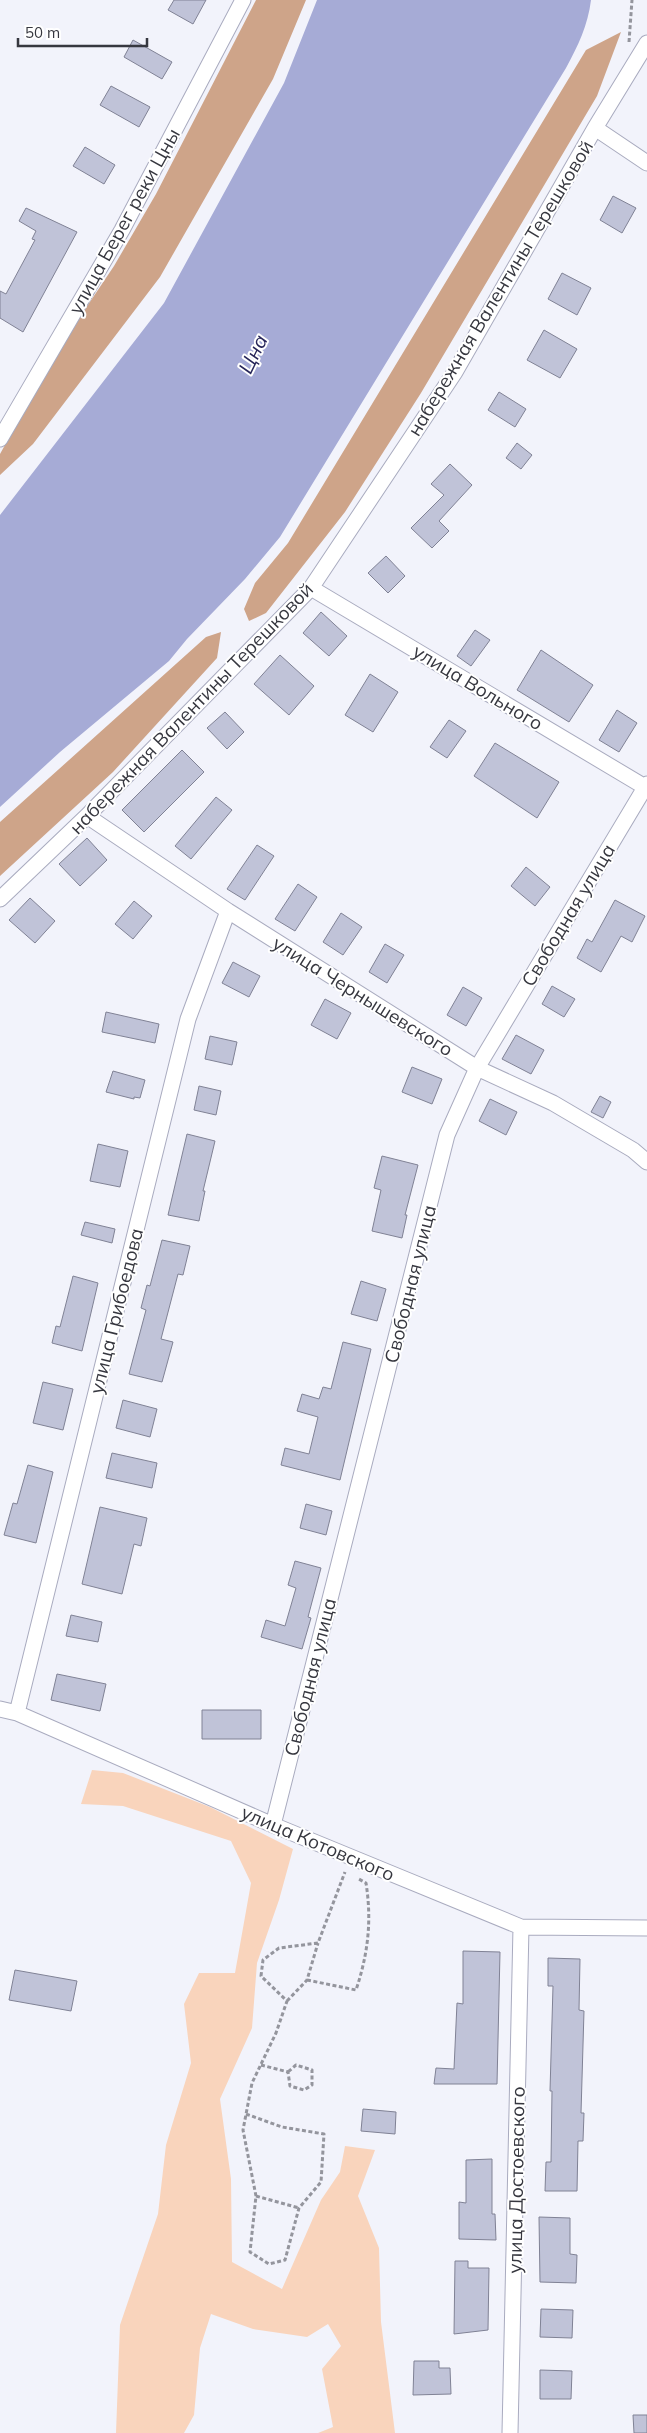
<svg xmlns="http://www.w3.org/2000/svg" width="647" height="2433" viewBox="0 0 647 2433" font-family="Mulish,sans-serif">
<rect width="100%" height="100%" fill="#f2f3fb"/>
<path fill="#f9d4bc" d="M92,1770L123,1773L210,1807L293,1849L279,1900L257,1963L252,2028L220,2099L231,2179L232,2262L282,2289L321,2200L340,2172L345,2146L375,2150L358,2196L379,2248L381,2322L395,2433H318L333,2427L322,2369L341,2346L328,2324L307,2337L253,2329L211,2314L200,2348L194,2415L184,2433H116L120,2325L158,2214L166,2145L191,2063L184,2004L199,1973H235L251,1883L231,1841L123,1806L81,1804Z"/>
<path fill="#cea489" d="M256,0H306L273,79L160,277L33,444L0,475V454L57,351L114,266L156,194Z
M621,32L597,96L421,393L345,512L266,613L249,621L244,609L255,583L288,543L586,50Z
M221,632L217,658L113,772L0,876V822L206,637Z"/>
<path fill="#a6abd6" d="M317,0H591C588,25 578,46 566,68L280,537L245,579L187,639L169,661L60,752L0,807V515L164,303L284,83Z"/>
<path fill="#c0c3d8" stroke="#808295" d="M174,0H206L193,24L168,10Z
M133,40L172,62L162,79L124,57Z
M111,86L150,107L139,127L100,105Z
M85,147L115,165L104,184L73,166Z
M613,196L636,208L622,233L600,220Z
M26,208L77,232L23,332L0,318V291L6,294L35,240L32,239L36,231L19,221Z
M562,273L591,288L577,315L548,299Z
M544,330L577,349L560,378L527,360Z
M499,392L526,409L515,427L488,410Z
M517,443L532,455L521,469L506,458Z
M450,464L472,485L439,521L449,531L432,548L411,528L444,495L431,484Z
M386,556L405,576L388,593L368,573Z
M321,612L347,636L329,656L303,633Z
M475,630L490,640L471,666L457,656Z
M541,650L593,685L569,722L517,690Z
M280,655L314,686L289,715L254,684Z
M370,674L398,692L373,732L345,715Z
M617,710L637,723L619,752L599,740Z
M225,712L244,732L227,749L207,728Z
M449,720L466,731L447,758L430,747Z
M495,743L559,782L537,818L474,776Z
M182,750L204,772L144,832L122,810Z
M216,797L232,810L191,859L175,846Z
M87,838L107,860L80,886L59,864Z
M257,845L274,856L245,900L227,889Z
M526,867L550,887L535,906L511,886Z
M298,884L317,897L295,931L275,919Z
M30,898L55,921L35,943L9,920Z
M615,900L645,916L632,942L621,936L601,972L577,958L587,939L592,942Z
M134,901L152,916L133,939L115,924Z
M341,913L362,927L343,955L323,942Z
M385,944L404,955L387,983L369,972Z
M233,962L260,976L249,997L222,983Z
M552,986L575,999L564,1017L542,1004Z
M463,987L482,998L466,1026L447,1015Z
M325,999L351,1013L337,1039L311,1025Z
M106,1012L159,1024L155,1043L102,1032Z
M516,1035L544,1050L531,1074L502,1059Z
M210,1036L237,1042L232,1065L205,1059Z
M412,1067L442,1079L432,1104L402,1092Z
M113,1071L145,1080L140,1098L134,1097V1099L106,1092Z
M199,1086L221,1091L216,1115L194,1110Z
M600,1096L611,1102L603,1118L591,1112Z
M490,1099L517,1112L506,1135L479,1121Z
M187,1134L215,1141L203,1191H205L199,1221L168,1215Z
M98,1144L128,1151L120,1187L90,1181Z
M382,1156L418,1165L405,1215H407L402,1238L372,1231L381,1190L374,1188Z
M85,1222L115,1229L112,1243L81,1235Z
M162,1240L190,1246L183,1275L178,1274L161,1339L173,1342L162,1382L129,1374L146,1310L141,1308L147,1285L150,1286Z
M73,1276L98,1283L82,1351L52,1343L56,1326L60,1327Z
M361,1281L386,1289L377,1321L351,1314Z
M343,1342L371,1349L340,1480L281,1465L285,1448L309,1454L318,1417L297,1411L302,1394L319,1399L323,1387L331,1389Z
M43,1382L73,1389L63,1430L33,1423Z
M123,1400L157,1409L150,1437L116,1428Z
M112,1453L157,1463L152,1488L106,1478Z
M28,1465L53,1472L36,1543L4,1535L13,1503L17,1504Z
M306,1504L332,1511L326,1535L300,1528Z
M100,1507L147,1518L141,1546L134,1544L122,1594L82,1584Z
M295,1561L321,1568L308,1617L311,1618L302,1649L261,1637L266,1620L285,1626L296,1588L288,1585Z
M71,1615L102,1622L98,1642L66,1636Z
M57,1674L106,1684L100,1711L51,1700Z
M202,1710H261V1739H202Z
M463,1951L500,1952L497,2084H434L436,2068L454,2069L457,2003L463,2004Z
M548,1958L580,1959L579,2010L584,2011L581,2113H584L583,2141H578L577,2191H545L546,2162H551L552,2091H550L553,1986H548Z
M15,1970L77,1981L71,2011L9,2000Z
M363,2109L396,2112L395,2134L361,2131Z
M492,2159V2214H495L496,2240L459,2239V2202L466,2203V2160Z
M539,2217L570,2218V2254L577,2255L576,2283L540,2282Z
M455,2261H468V2268H489L488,2330L454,2334Z
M541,2309L573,2310L572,2338L540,2337Z
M414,2361H439V2368H450L451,2394L413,2395Z
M540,2370L572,2371L571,2399H540Z
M633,2415H647V2433H634Z"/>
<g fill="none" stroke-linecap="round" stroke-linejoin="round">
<defs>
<path id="minor" d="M595,128L647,163
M0,439L122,230L243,0
M311,588L645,787
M87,816L228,911L477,1068L553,1103L633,1150L647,1162
M0,899L87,816L311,588L455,372L595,128L647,43
M0,1709L17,1713L273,1825L521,1927L647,1928
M17,1713L188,1019L228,911
M273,1825L447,1135L477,1068L647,784
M510,2433L521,1927"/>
</defs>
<use href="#minor" stroke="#a9abbf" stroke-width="17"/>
<path stroke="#94959d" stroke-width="3" stroke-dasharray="4 2.5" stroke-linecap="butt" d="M629,42L632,0
M307,1980L356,1990C368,1954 372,1921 366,1883L357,1878
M287,2001L307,1980L318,1943
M261,2065L288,2072L290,2086L304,2090L312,2085V2070L296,2065L288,2072
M246,2114L282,2127L324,2134L321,2182L299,2208L285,2260L269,2264L250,2252L256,2196L243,2130L252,2083L276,2033L287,2001L261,1976L263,1960L279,1948L318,1943L345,1872
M256,2196L299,2208"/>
<use href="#minor" stroke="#fff" stroke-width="15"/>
</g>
<g text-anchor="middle" stroke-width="4" stroke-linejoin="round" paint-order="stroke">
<g font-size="19" fill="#36373f" stroke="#fff">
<text transform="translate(124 221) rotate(-61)" y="7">улица Берег реки Цны</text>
<text transform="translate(500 288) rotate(-59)" y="7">набережная Валентины Терешковой</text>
<text transform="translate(478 687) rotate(31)" y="7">улица Вольного</text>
<text transform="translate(191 708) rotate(-46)" y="7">набережная Валентины Терешковой</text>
<text transform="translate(568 915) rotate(-59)" y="7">Свободная улица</text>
<text transform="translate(363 996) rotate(32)" y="7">улица Чернышевского</text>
<text transform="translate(410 1284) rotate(-76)" y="7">Свободная улица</text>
<text transform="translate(116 1311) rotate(-76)" y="7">улица Грибоедова</text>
<text transform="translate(310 1677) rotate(-76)" y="7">Свободная улица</text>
<text transform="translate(318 1843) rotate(23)" y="7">улица Котовского</text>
<text transform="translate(516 2180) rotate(-89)" y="7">улица Достоевского</text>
</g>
<g font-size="20" font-style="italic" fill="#262559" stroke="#fff">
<text transform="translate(253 354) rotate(-64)" y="7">Цна</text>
</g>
</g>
<path d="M18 38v8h129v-8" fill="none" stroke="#36373f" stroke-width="2.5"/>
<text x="25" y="38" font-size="15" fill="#36373f" stroke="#ffffff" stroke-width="4" paint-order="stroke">50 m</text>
</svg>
